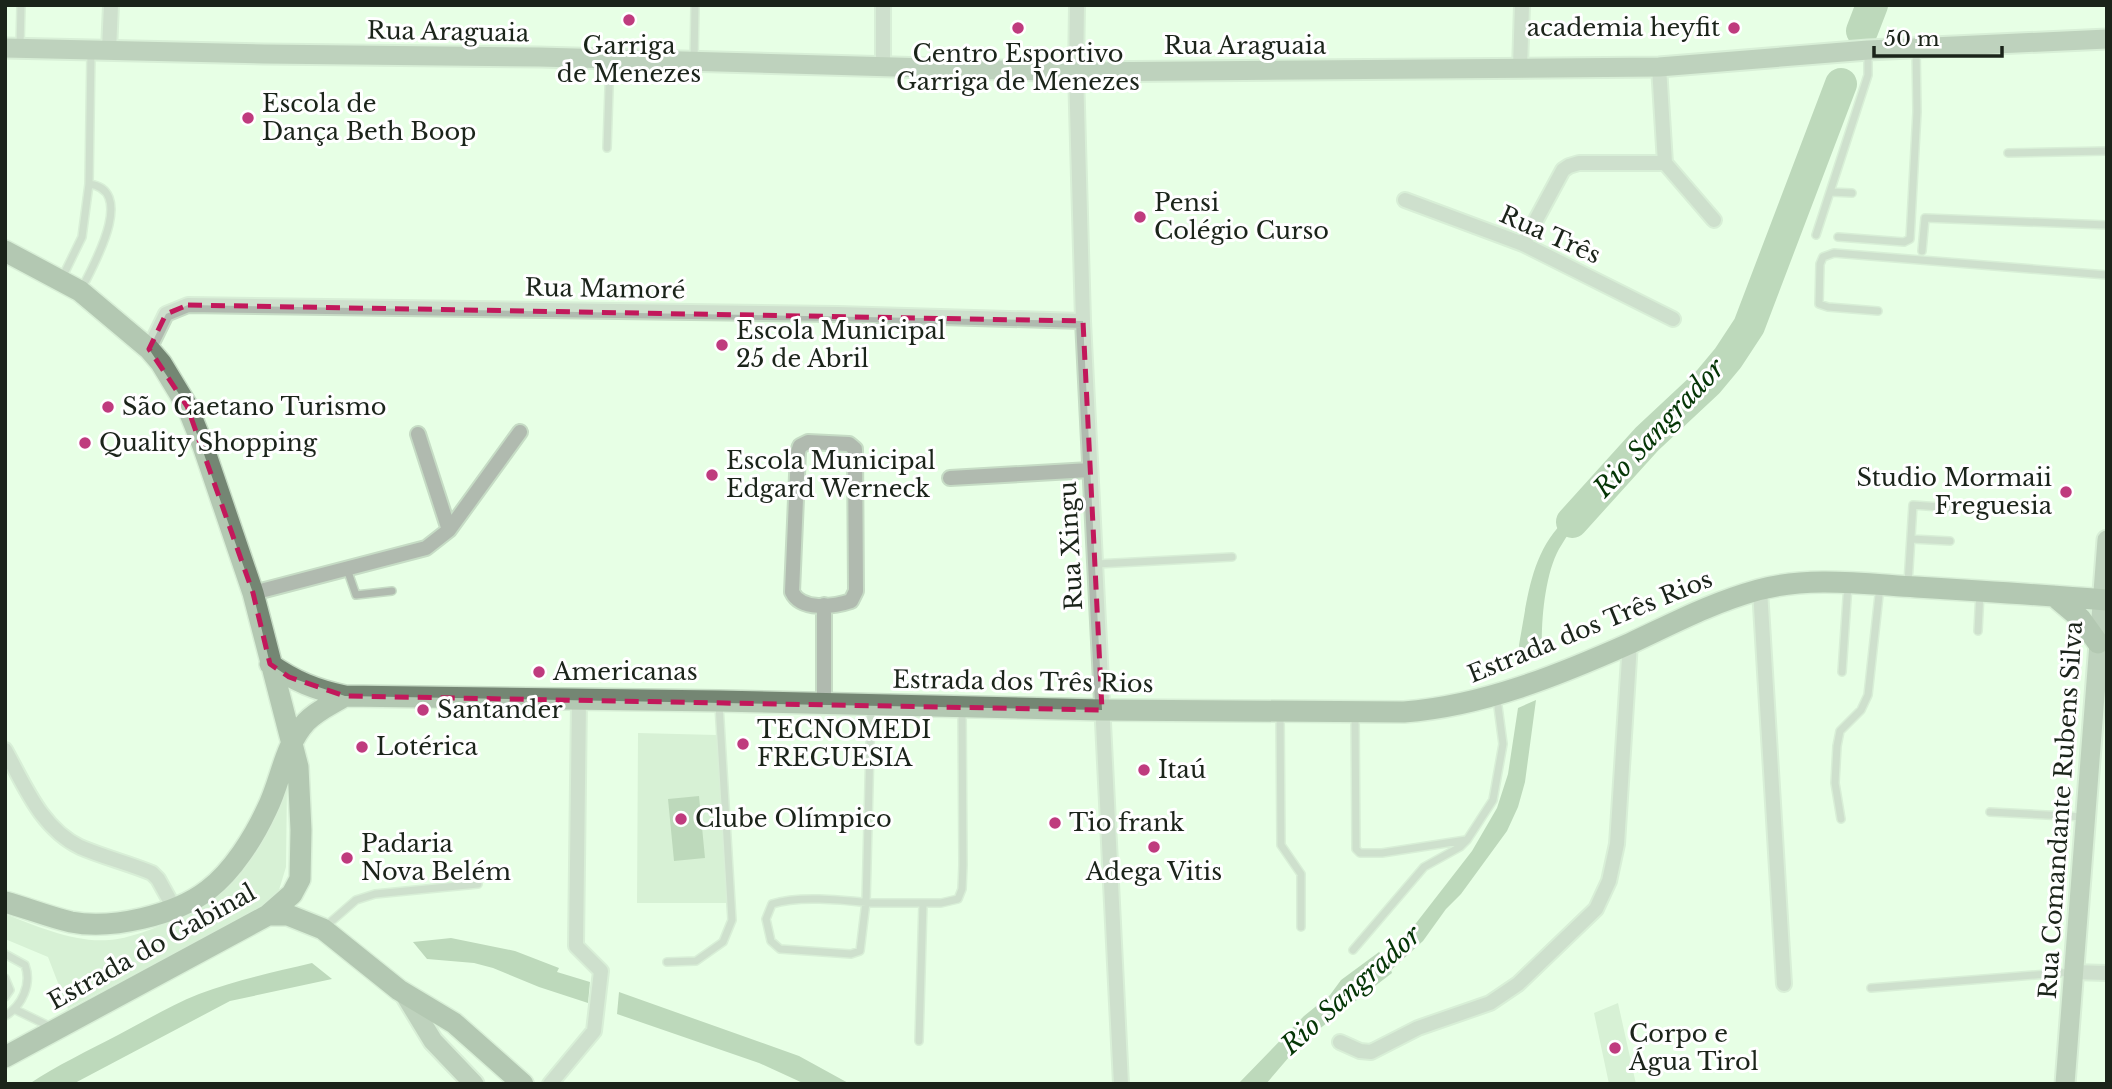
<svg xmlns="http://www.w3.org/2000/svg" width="2112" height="1089" viewBox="0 0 2112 1089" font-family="'Libre Baskerville',serif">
<rect width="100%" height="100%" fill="#e7ffe5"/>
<path fill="#c4e0c1" d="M638,733L717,735L733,903H637Z
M287,784L286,867L279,890L263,906L68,1009L48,957L5,939V914C36,926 75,943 109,940C146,938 221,900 244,870C263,844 275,812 287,784Z
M1618,1003L1636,1084H1609L1594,1013Z"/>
<path fill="#8bab88" d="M1600,491C1587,510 1571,528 1559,549C1545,574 1541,621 1542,649L1520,657L1519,645C1527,602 1530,556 1562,523C1573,511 1588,501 1600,491Z
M1536,700L1525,782L1518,807L1507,831L1461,894L1446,909L1423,941L1391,970L1392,973L1301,1043L1266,1084H1238L1304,1016L1330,995L1341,980L1379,952L1382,955L1401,941L1413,927L1472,851L1497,808L1508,774L1518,708Z
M699,796L705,858L674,861L668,799Z
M451,938L515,951L559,968L557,972L590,982L588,1003L539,987L493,968L474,963L427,959L413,942Z
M312,963L332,979L230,1001L73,1084H29C58,1065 87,1051 118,1035C145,1021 171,1005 199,994C236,980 274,972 312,963Z
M619,992L799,1056L850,1084H805L759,1063L617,1014Z"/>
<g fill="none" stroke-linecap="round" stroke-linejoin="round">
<path stroke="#8bab88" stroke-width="32" d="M1862,31L1872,5
M1572,522L1647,439L1708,382L1728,358L1749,326L1841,84"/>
<defs>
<path id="lane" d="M20,47L21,5
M694,61L695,5
M607,148L610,60
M2008,153L2107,151
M1831,192L1852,193
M1816,235L1868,75V51
M1838,237L1904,242L1910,239L1917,112L1916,48
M1922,251L1925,218L2107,225
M62,278L82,237L89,184L91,51
M81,290C93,266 137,190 89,184
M1878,311L1828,307L1819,304L1820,264L1823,257L1834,253L2107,275
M1911,539L1950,541
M1096,564L1232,557
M347,569L356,595L392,591
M1908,583L1913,505L1953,508
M1978,631L1980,592
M1842,672L1848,584
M871,707L866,902L860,951L851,954L780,949L771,941L766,919L772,904C799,895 843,900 872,903H941L958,899L962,889L963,865L962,708
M1280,712L1281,845L1301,874V927
M1355,714L1356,849L1360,853H1382L1466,840
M1990,812L2084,817
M1841,819L1835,783L1837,746L1840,731L1861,710L1868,695L1880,586
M326,926L356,900L375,894L478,884
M1353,950L1424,867L1460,847L1467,840L1493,800L1503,744L1497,699
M5,954L25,965C32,984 22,1006 5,1016
M667,962L696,961L723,942L732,920L719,705
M5,978L10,990L5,997
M1871,988L2072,972
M16,1010L53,1028
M919,1041L923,903"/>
<path id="street" d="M1077,5L1076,72L1083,321L1121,1084
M109,50L111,5
M883,65V5
M1659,67L1665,163
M1520,68L1522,5
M1405,200L1523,244L1673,319
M1523,244L1563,170L1569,166L1579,163H1665L1714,220
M149,349L166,314L188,305L838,314L1083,321
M418,434L449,530
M808,442L849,444L855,449L856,591L851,601C833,607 801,611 792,592L798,452L800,446Z
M950,478L1090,470
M1760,590L1784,984
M253,593L426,548L449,530L520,432
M824,704V605
M5,750C25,786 41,828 80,847C103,857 128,863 152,873L158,879L174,908
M2072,972L2107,973
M1340,1042L1360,1051L1371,1052L1418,1028L1490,1003L1518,984L1596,909L1609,881L1617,844L1630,643
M550,1084L594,1031L601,971L576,946L579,700"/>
<path id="secondary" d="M5,48L264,54L539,57L1076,72L1659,67L1868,50L2107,39
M405,995L433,1041L474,1084
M2065,1084L2107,540"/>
<path id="primary" d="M5,251L80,291L149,349L161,363L187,406L203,446L253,593L298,767L301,830L300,879L292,894L268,915L5,1057
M2054,596L2080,618L2098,643
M270,664C294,681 316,690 345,696L719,701L1102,710L1404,712C1483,706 1559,675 1631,643C1674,623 1711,603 1758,590C1809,576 1865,584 1916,587C1980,591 2043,595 2107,600
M5,902C27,908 49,917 71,922C111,930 176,915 208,890C233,871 254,837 267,809C281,781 284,746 306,722C316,711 332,704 345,696
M268,915H288L323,929L399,990L454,1023L523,1084"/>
</defs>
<use href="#lane" stroke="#c6dcc5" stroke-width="10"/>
<use href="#street" stroke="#c6dcc5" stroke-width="18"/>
<use href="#secondary" stroke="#c6dcc5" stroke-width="23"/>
<use href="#primary" stroke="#c6dcc5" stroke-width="24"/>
<use href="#lane" stroke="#b0baaf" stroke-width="7"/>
<use href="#street" stroke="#b0baaf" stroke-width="14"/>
<use href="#secondary" stroke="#8d9c8c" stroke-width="19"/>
<use href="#primary" stroke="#748673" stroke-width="21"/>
</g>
<path d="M0 0H2112V1089H0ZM188,305L1083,321L1102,710L345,696L289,677L270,664L253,593L187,406L149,349L166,314Z" fill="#e7ffe5" fill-opacity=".55" fill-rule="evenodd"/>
<path fill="none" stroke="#c2185b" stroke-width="5" stroke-dasharray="14 9" stroke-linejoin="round" d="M188,305L1083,321L1102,710L345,696L289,677L270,664L253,593L187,406L149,349L166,314Z"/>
<g fill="#bf3b7e" stroke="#fff" stroke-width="2.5">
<circle cx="629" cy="20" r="7"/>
<circle cx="1018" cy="28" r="7"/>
<circle cx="1734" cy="28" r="7"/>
<circle cx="248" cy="118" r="7"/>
<circle cx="1140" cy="217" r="7"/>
<circle cx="722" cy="345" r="7"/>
<circle cx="108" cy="407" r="7"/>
<circle cx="85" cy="443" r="7"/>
<circle cx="712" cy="475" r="7"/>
<circle cx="2066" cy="492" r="7"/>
<circle cx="539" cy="672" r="7"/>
<circle cx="423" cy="710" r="7"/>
<circle cx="743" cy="744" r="7"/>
<circle cx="362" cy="747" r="7"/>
<circle cx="1144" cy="770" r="7"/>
<circle cx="681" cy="819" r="7"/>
<circle cx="1055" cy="823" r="7"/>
<circle cx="1154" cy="847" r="7"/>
<circle cx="347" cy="858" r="7"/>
<circle cx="1615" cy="1048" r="7"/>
</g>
<g text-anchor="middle" stroke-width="6" stroke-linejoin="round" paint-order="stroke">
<g font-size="24" fill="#1b241a" stroke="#fff" text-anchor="start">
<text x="1720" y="36" text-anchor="end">academia heyfit</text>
<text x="629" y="54" text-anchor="middle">Garriga<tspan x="629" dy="28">de Menezes</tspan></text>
<text x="1018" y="62" text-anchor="middle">Centro Esportivo<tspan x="1018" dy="28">Garriga de Menezes</tspan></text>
<text x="262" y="112">Escola de<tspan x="262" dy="28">Dança Beth Boop</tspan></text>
<text x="1154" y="211">Pensi<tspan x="1154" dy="28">Colégio Curso</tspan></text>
<text x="736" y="339">Escola Municipal<tspan x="736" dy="28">25 de Abril</tspan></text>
<text x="122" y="415">São Caetano Turismo</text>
<text x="99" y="451">Quality Shopping</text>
<text x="726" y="469">Escola Municipal<tspan x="726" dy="28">Edgard Werneck</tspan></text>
<text x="2052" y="486" text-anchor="end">Studio Mormaii<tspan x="2052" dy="28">Freguesia</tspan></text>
<text x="553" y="680">Americanas</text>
<text x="437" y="718">Santander</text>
<text x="757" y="738">TECNOMEDI<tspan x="757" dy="28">FREGUESIA</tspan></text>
<text x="376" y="755">Lotérica</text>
<text x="1158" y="778">Itaú</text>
<text x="695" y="827">Clube Olímpico</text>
<text x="1069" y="831">Tio frank</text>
<text x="361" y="852">Padaria<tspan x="361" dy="28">Nova Belém</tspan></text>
<text x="1154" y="880" text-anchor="middle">Adega Vitis</text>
<text x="1629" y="1042">Corpo e<tspan x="1629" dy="28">Água Tirol</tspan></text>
</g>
<g font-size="24" fill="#1b241a" stroke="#fff">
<text transform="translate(448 32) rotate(1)" y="8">Rua Araguaia</text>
<text x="1245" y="54">Rua Araguaia</text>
<text transform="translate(1550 235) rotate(24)" y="8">Rua Três</text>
<text transform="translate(605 289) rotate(1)" y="8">Rua Mamoré</text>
<text transform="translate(1071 546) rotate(-93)" y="8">Rua Xingu</text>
<text transform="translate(1590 627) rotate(-22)" y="8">Estrada dos Três Rios</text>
<text transform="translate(1023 682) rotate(1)" y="8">Estrada dos Três Rios</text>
<text transform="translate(2061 810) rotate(-86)" y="8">Rua Comandante Rubens Silva</text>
<text transform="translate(152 947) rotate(-29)" y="8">Estrada do Gabinal</text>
</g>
<g font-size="26" font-style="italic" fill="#053606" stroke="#fff">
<text transform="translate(1659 428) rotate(-47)" y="9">Rio Sangrador</text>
<text transform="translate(1351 990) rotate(-42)" y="9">Rio Sangrador</text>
</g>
</g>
<rect width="2112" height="1089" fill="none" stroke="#1b241a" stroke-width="14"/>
<path d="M1874 46v10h128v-10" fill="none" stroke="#1b241a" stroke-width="3.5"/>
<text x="1884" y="46" font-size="21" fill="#1b241a" stroke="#ffffff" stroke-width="5" paint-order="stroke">50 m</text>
</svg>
